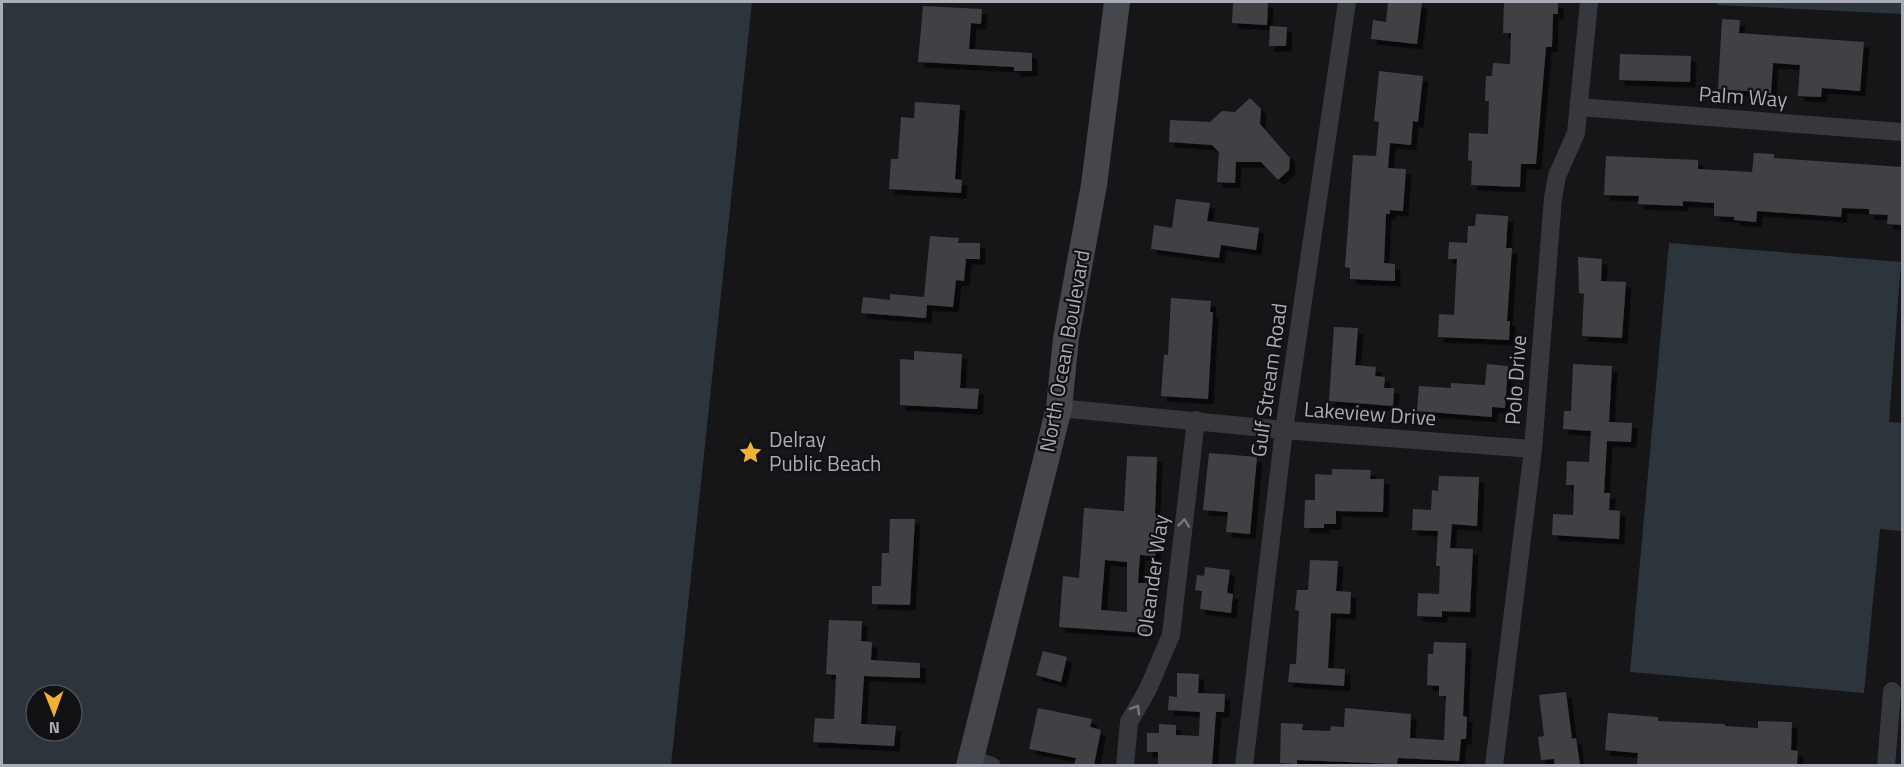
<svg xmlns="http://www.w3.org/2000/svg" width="1904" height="767" viewBox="0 0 1904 767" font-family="'Titillium Web',sans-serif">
<defs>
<filter id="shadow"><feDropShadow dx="5.5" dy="5.5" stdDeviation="0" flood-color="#0009"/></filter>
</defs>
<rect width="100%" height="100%" fill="#161618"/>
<path fill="#2c353c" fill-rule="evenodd" d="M2,2H752L671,765H2ZM36,695H72V731H36Z
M1715,2H1902V14L1718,5Z
M1669,243L1901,262L1889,422L1902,423V531L1880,529L1864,693L1630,672Z"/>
<path fill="#404145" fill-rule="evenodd" filter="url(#shadow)" d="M1233,2H1268L1267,25L1232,23Z
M1388,2H1422L1417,44L1371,39L1373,20L1386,22Z
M1504,2H1558V14H1553L1552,47H1546L1536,164H1521L1520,187L1471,185L1472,161L1468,160L1469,133L1488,134L1489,101H1485L1486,76H1492L1493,63L1510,64L1511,33H1503Z
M923,6L982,9L981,24L971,23L969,49L1032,53V71H1014V67L918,62Z
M1722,19L1740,20L1739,33L1864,42L1860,91L1822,88L1821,97L1798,96L1800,65L1773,63L1771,93L1718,89Z
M1270,26L1287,27L1286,46H1269Z
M1620,54L1691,56L1690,82L1619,80Z
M1379,71L1423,76L1418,122L1413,121L1411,145L1390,143L1388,168L1406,169L1403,211L1390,210V214H1386L1384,263L1395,264V281L1350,279V268L1345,267L1353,155L1376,156L1379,122L1374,121Z
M1250,98L1261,109L1260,124L1290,158L1289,170L1278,180L1261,162H1236L1235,183L1217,182L1219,152L1212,145L1169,142L1170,120L1210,122L1222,111L1235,112Z
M915,102L960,105L955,179L962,180L961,193L889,189L891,159H898L901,117L914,118Z
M1754,153L1774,154V158L1902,167V225L1887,224L1888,215L1869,214V209L1842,208L1841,217L1757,211L1756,222L1734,220V217L1714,216V203L1683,201V206L1638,204L1639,196L1604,195L1606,156L1698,160V169L1752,172Z
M1176,199L1210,203L1207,221L1259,228L1256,250L1221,245L1219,258L1151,249L1154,225L1172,228Z
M1476,214L1508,216L1506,248H1512L1507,321H1510L1509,340L1438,337L1439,314L1454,315L1457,259H1448L1449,242L1467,243L1468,226H1475Z
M930,236L959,238L958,243H980V259H966L964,281L956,280L953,307L927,305L926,318L861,313L863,297L890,300V294L924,297Z
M1578,257L1602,259L1601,281L1626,282L1622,338L1582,336L1584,294L1579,293Z
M1171,298L1211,301L1210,312H1213L1208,399L1161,396L1164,354L1168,355Z
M1334,327L1358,328L1355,365L1376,367L1375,376L1385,377L1384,388H1394L1393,406L1329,401Z
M914,351L962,354L960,388L979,389L977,409L900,405V359L914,360Z
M1487,364L1508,366L1505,408L1492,407V417L1417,411L1419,386L1451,388V383L1485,385Z
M1573,364L1612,366L1609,422L1632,423L1631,442L1607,441L1604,493H1610L1609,510L1620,511L1619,539L1552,535L1553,514L1573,515L1574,485H1566L1567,461L1589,462L1591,431L1563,429L1564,411H1571Z
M1209,453L1257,457L1250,534L1226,532L1228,512L1203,510Z
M1127,456L1157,457L1155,513L1161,514L1155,556L1140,555L1138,583H1151L1147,633L1059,627L1063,576L1079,578L1084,508L1124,511ZM1105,560L1127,562V612L1101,610Z
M1332,469L1371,470L1370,479H1384L1383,512L1336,511V524H1324V528H1304L1305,500H1315V474L1332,475Z
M1439,476L1479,477L1477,526L1452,524L1450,548L1473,549L1470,612L1442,611V617L1417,616L1418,593L1439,594L1440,566H1436L1438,531L1412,530L1413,509L1431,510L1432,490L1438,491Z
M890,519H915L910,605L872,604V586H881L882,553H889Z
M1310,560L1338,561L1336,591L1351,592L1350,614L1331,613L1328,668L1345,669L1344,686L1288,682L1290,664H1296L1299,611L1295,610L1297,590H1308Z
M1205,567L1230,570L1227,593L1233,594L1231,613L1200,609L1202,591L1195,590L1197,575L1204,576Z
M829,620L862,621L861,641L872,642L871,660L920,663V678L864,676L861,724L896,726L894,746L813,742L815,718L834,719L836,675L826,674Z
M1434,642L1466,643L1463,716L1467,717L1466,739H1461L1459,761L1398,758L1397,764L1297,760V764L1280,763L1281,723L1303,724L1302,730L1330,731L1331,726L1344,727L1345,708L1411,714L1410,738L1444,740L1446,696H1439V686L1427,685L1428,654H1433Z
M1043,651L1067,657L1061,682L1036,675Z
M1177,673L1199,674L1198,693L1225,694L1224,712H1216L1212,765H1158V752H1147V733H1159V724L1176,725V735L1199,736L1200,712L1168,710L1169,696L1177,697Z
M1566,692L1572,739L1576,738L1580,765H1555L1554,759L1541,760L1538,737L1544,736L1539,695Z
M1038,708L1092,719L1090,727L1101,730L1094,765H1074L1076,758L1029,749Z
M1608,713L1658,717V721L1725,724V726L1758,728V721L1792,722L1791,750L1798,751L1797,765H1637L1638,753L1605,750Z"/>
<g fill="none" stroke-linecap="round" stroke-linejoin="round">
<path stroke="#37383d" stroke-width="18" d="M1579,107L1902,132
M1059,408L1284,430L1533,449
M970,759L992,766
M1125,766L1129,722L1148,689L1171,635L1196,420
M1244,766L1284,430L1347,2
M1494,766L1533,449L1553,198L1557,176L1576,133L1589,2
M1886,766L1892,691"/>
<path stroke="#45474d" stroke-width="26" d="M969,766L1059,408L1066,338L1094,185L1117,2"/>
</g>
<defs><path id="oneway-chevron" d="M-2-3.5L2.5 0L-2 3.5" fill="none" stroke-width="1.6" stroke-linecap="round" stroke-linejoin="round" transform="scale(1.5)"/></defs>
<g stroke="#757881">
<use href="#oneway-chevron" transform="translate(1184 523) rotate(-83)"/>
<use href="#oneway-chevron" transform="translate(1136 709) rotate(-60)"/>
</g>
<defs>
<symbol id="sight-bare" viewBox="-9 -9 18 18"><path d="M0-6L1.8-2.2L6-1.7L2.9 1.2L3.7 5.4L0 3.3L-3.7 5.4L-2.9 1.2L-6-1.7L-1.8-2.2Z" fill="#f2b134" stroke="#111113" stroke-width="2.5" paint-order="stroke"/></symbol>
</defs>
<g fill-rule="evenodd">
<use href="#sight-bare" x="734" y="436" width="33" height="33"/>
</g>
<g text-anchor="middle" stroke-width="4.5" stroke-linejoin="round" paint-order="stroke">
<g font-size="21" fill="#a8adb8" stroke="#111113">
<text transform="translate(1743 97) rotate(4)" y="7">Palm Way</text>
<text transform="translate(1065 351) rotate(-80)" y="7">North Ocean Boulevard</text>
<text transform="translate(1269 380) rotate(-82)" y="7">Gulf Stream Road</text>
<text transform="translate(1516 380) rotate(-86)" y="7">Polo Drive</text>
<text transform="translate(1370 414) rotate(4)" y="7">Lakeview Drive</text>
<text transform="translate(1153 576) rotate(-82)" y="7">Oleander Way</text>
</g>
<g font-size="21" fill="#a8adb8" stroke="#111113" text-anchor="start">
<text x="769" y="447">Delray<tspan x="769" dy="24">Public Beach</tspan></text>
</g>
</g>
<rect width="1904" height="767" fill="none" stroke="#a8adb8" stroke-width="6"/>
<g transform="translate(54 713) rotate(179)"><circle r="28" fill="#111113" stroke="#4d4f55" stroke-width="1.5"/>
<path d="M0-4.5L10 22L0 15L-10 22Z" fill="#f2b134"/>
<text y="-9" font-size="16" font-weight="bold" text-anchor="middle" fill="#a8adb8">N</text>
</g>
</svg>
